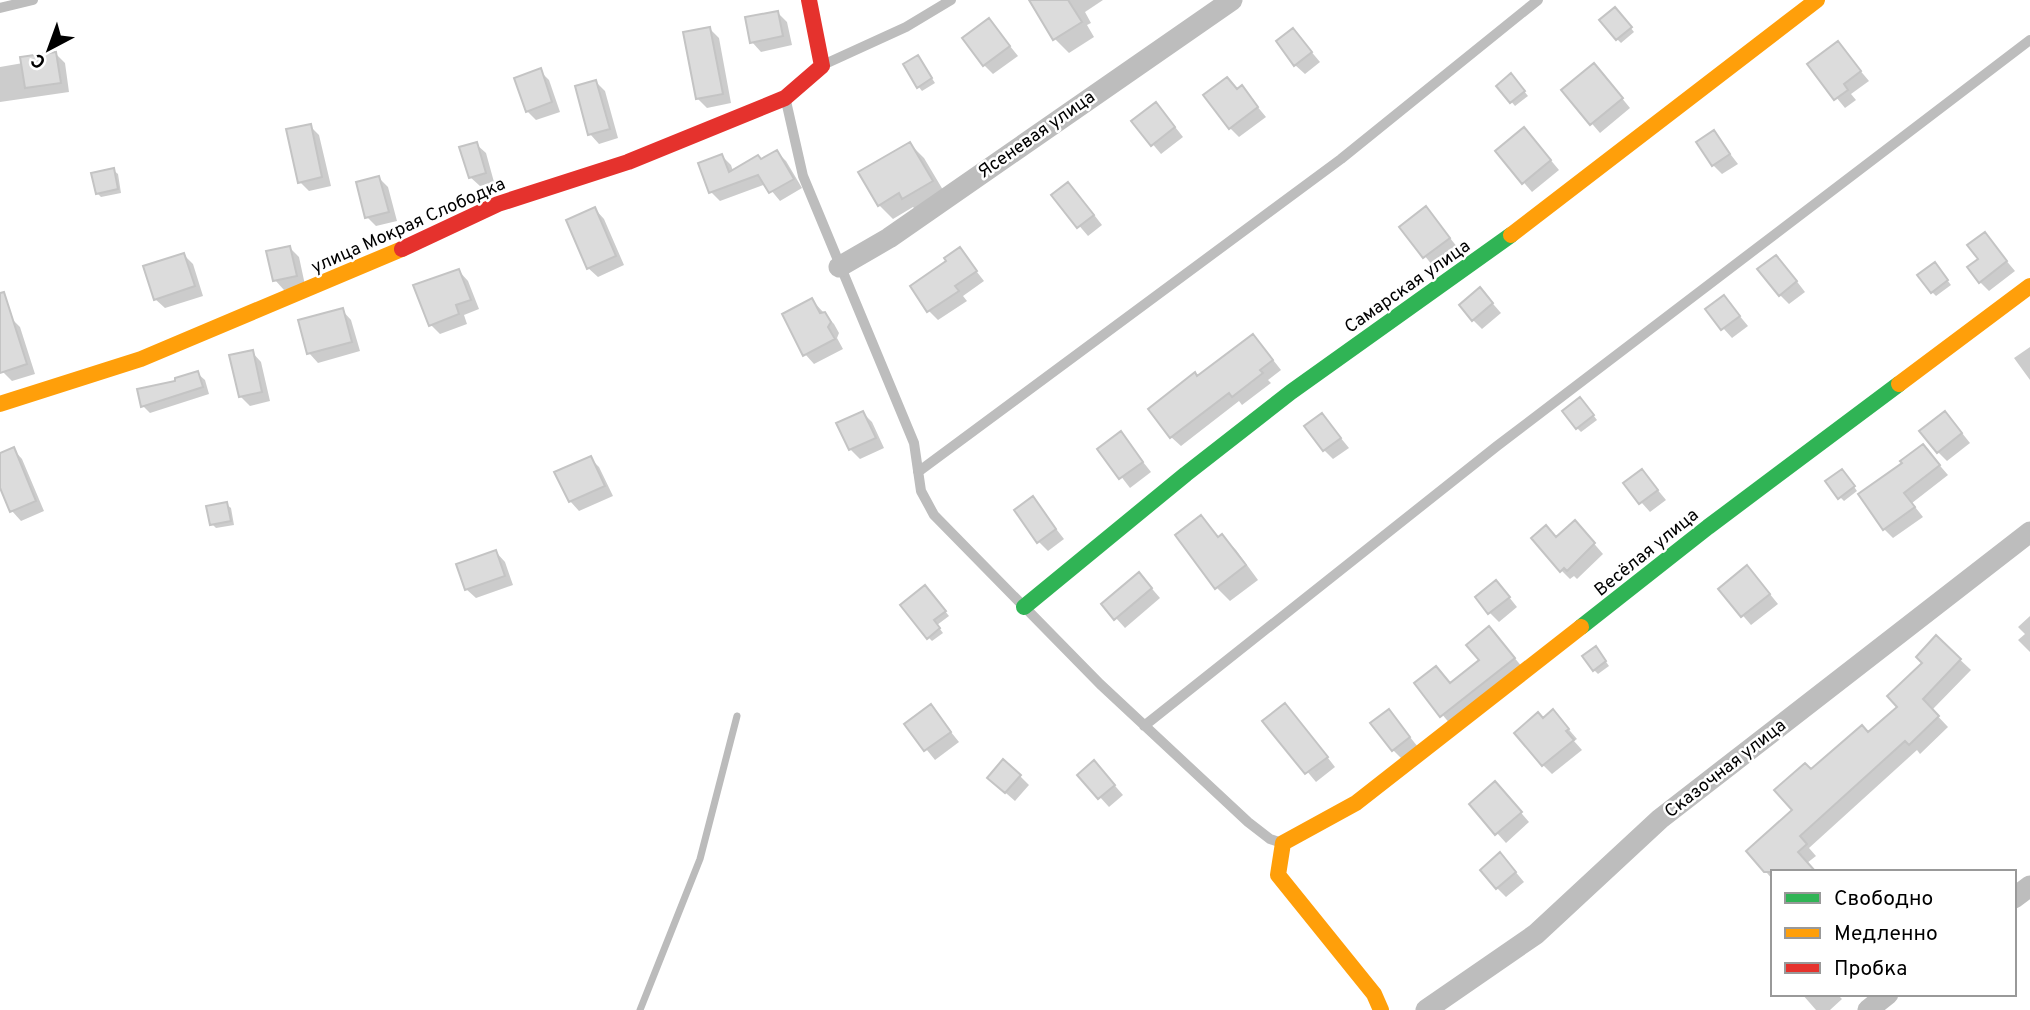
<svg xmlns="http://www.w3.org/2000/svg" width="2030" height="1010" viewBox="0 0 2030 1010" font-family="Overpass,sans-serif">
<rect width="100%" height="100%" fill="#fff"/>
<path fill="#0003" d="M1034,0H1103L1085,12L1091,23L1087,25L1094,37L1069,53L1054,38Z
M778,13L787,22L792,45L761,52L752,42Z
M1619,13L1634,32L1621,43L1617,39Z
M989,20L1018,56L993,74L984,65Z
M710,29L719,38L731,103L707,108L697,98Z
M1293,30L1320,62L1305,74L1295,65Z
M1837,43L1869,81L1851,94L1856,100L1845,108L1809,64Z
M56,54L65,63L69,92L0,102V67L23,63Z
M918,57L935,83L922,91L918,86Z
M540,71L549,80L560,112L536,120L527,111Z
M1603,75L1630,108L1600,133L1563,90Z
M1515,80L1528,96L1515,106L1498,86Z
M596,82L605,91L618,138L599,144L590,134Z
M1242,88L1266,117L1239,137L1230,128L1238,91Z
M1165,114L1183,137L1161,154L1134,122Z
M310,126L319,135L331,186L309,191L300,182Z
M1714,133L1738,164L1722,174L1713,165Z
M1533,139L1559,170L1532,192L1497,151Z
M476,144L486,153L494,182L480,186L470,177Z
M910,144L924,158L946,195L918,212L913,207L893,219L879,205Z
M777,152L786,161L802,188L780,201L766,184L720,201L711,192L722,156L731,165L733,171L762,161Z
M113,170L118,174L121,193L101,197L97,193Z
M379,178L388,187L397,221L376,226L367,217Z
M1077,193L1102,225L1088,236L1053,195Z
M1426,208L1458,248L1433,266L1401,227Z
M595,209L604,219L624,265L598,277L588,268Z
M1984,234L2015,271L1989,291L1980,282V259Z
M290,248L299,257L305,285L284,290L275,280Z
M959,249L984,281L963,296L967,301L938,320L929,311L912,286L949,262Z
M184,255L193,264L203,296L165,308L155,299Z
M1785,266L1805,292L1789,304L1780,295Z
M1938,268L1951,285L1936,296L1932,292Z
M459,271L468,281L479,309L464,315L467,324L440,334L431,325Z
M1480,289L1501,313L1482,329L1473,320Z
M1724,297L1748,326L1732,338L1707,310Z
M812,300L834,324L839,333L837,338L843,349L814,364L805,354Z
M342,310L351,320L360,351L318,363L309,353Z
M11,318L20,327L35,374L12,381L3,372L0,363V322Z
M1262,346L1281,370L1268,380L1271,383L1242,405L1239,401L1181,446L1171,437L1198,378Z
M2030,347V380L2014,358Z
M252,352L261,362L270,401L250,406L240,396Z
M197,373L205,380L209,394L150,413L143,406L178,382Z
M1584,403L1597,420L1581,432L1577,428Z
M863,413L872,422L884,448L860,459L850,449Z
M1322,415L1349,448L1333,459L1324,450Z
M1954,423L1970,443L1947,461L1938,452Z
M1121,434L1151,472L1130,488L1100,449Z
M1923,446L1948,475L1912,503L1923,517L1893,538L1884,529L1905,464Z
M13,449L22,459L44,511L21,521L12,511L0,483V455Z
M590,458L599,467L613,496L579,511L570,501Z
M1642,471L1666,500L1650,512L1625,484Z
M1846,475L1857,491L1844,501L1840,497Z
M1033,499L1064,539L1048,551L1038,541Z
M226,504L231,508L234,525L216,528L212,524Z
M1201,517L1220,538L1222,536L1236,550L1258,580L1230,601L1216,587Z
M1584,532L1603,554L1577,579L1574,576L1570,579L1561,570L1556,539Z
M496,552L505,562L513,585L476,598L466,589Z
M1756,577L1778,604L1751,625L1720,589Z
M1148,584L1160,598L1125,628L1116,618Z
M929,591L949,616L937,625L943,633L932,641L928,637Z
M1505,592L1517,607L1499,622L1490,613Z
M2030,616V652L2018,640L2025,634L2018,627Z
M1498,638L1523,668L1451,725L1416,683L1451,685L1481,660Z
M1937,638L1971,670L1932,710L1948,727L1920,754L1917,750L1809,848L1816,856L1807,863L1773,872V880L1748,851L1795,810L1811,771L1869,734L1899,707Z
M1599,652L1609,666L1598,674L1594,670Z
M930,706L959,742L935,760L906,724Z
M1389,711L1418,747L1402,759L1393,750Z
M1553,711L1577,739L1574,741L1582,750L1552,774L1543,765V720Z
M1294,714L1335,767L1316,782L1265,721Z
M1103,772L1123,795L1109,807L1080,775Z
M1020,776L1029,785L1015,801L999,787Z
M1504,793L1529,822L1506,843L1497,833Z
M1509,864L1524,882L1506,897L1497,888Z
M1802,994H1837L1842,999L1830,1010H1816Z"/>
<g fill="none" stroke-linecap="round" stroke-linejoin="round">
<path stroke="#bbb" stroke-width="7" d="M640,1010L700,859L737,716"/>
</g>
<path fill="#dcdcdc" stroke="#c4c4c4" stroke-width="2" d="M1029,0H1068L1082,22L1053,40Z
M1615,7L1632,27L1616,40L1599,20Z
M778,11L783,36L750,43L745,17Z
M989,18L1010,46L983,66L962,38Z
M710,27L723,94L696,99L683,32Z
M1293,28L1312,52L1294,66L1276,41Z
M1838,41L1861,71L1844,84L1848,90L1834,100L1807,64Z
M56,52L61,83L25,88L20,57Z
M918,55L932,78L917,88L903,64Z
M1594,63L1623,98L1590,125L1561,90Z
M541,68L552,102L526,112L514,78Z
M1511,73L1525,91L1510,103L1496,86Z
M1227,77L1237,89L1242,85L1258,107L1229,129L1203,95Z
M596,80L610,129L588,135L575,86Z
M1156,102L1175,127L1151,146L1131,121Z
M311,124L322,177L298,183L286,129Z
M1524,127L1551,160L1522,184L1495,151Z
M1714,130L1730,154L1712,166L1696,142Z
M477,142L486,173L469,178L459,147Z
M910,142L933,181L902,199L899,193L878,206L858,172Z
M777,150L794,179L769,193L758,175L709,193L698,163L722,154L729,172L758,155L761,159Z
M114,168L118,189L96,194L91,173Z
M379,176L389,212L365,218L356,182Z
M1068,182L1094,215L1077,228L1051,195Z
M1426,206L1450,238L1423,258L1399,227Z
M595,207L616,256L587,269L566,220Z
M1985,232L2007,261L1979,283L1967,267L1978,259L1967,245Z
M290,246L297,276L273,281L266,251Z
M960,247L977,271L955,286L959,291L927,312L910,286L946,261L944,258Z
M184,253L195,286L154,300L143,266Z
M1776,255L1797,281L1779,296L1757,269Z
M1935,262L1948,280L1931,293L1917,275Z
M459,269L471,300L456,305L459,314L429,326L413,285Z
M1480,287L1493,303L1472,321L1459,305Z
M4,292L27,364L0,373V293Z
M1724,295L1740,316L1721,330L1705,309Z
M812,298L820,313L825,312L831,322L828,327L835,339L803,356L782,314Z
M343,308L352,342L307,354L298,320Z
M1253,334L1273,360L1260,370L1263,373L1232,397L1229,393L1170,438L1148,409L1195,372L1197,376Z
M253,350L262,392L239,397L229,355Z
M198,371L203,387L141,407L137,389L175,381V378Z
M1580,397L1594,415L1576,429L1562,411Z
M863,411L876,438L849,450L836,423Z
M1945,411L1962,433L1937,453L1919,431Z
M1322,413L1341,438L1323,451L1304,426Z
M1121,431L1143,462L1119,479L1097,449Z
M1923,444L1940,465L1904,493L1915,507L1883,530L1858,494L1902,463L1900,461Z
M14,447L36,501L10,512L0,488V453Z
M591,456L605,486L569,502L554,472Z
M1642,469L1658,490L1639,504L1623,483Z
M1842,469L1855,486L1838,499L1825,481Z
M1033,496L1056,529L1037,543L1014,510Z
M227,502L231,521L210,525L206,506Z
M1201,515L1218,537L1222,534L1246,565L1215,589L1175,535Z
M1575,520L1595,543L1567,571L1564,568L1560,572L1531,538L1546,525L1556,537Z
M496,550L505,576L465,590L456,564Z
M1747,565L1770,594L1741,617L1718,589Z
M1139,572L1152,588L1114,620L1101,604Z
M1496,580L1510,597L1488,614L1475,597Z
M925,585L946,611L934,620L940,628L927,639L900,605Z
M1489,626L1515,658L1440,717L1414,683L1436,666L1450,683L1479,660L1466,645Z
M1936,635L1961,659L1923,699L1939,716L1909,745L1905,741L1800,836L1807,844L1798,852L1816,872H1764L1746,851L1792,810L1774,790L1805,763L1811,769L1862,725L1868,732L1897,707L1887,696L1922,663L1916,657Z
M1596,646L1606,661L1593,671L1582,656Z
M1285,703L1328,757L1305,774L1262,721Z
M931,704L951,732L924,751L904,724Z
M1389,709L1410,737L1392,751L1370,723Z
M1553,709L1569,729L1566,731L1574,740L1542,766L1514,733L1538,712L1543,718Z
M1003,759L1021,775L1005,793L987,778Z
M1094,760L1115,785L1098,799L1077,775Z
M1495,781L1522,812L1495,835L1469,804Z
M1500,852L1516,872L1496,889L1480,870Z"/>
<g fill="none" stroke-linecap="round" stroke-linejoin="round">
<path stroke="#bdbdbd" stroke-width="10" d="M0,8L33,0
M825,64L906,27L951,0
M786,101L803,176L914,443L921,491L934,515L1100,684L1248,822L1270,839L1282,843
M918,472L1341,159L1538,0
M1144,726L1497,446L2030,40"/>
<path stroke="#bdbdbd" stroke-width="21" d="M839,267L889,238L1232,0
M2014,898L2030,886
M1426,1010L1536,934L1660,819L2030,532
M1868,1010L1888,994"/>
<path stroke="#30b455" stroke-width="16" d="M1024,607L1186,474L1291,392L1511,235
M1581,627L1708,527L1899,384"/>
<path stroke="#ff9f0a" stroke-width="16" d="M1511,235L1817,0
M1899,384L2030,286
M0,404L141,359L402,249
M1381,1010L1374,994L1278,875L1283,843L1356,803L1581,627"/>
<path stroke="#e5322d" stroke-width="16" d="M402,249L498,204L628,162L785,98L822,66L809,0"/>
</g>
<g text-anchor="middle" stroke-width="5" stroke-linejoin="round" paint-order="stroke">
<g font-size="18" fill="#000" stroke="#fff">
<text transform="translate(1036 134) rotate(-35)" y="6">Ясеневая улица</text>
<text transform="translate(408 225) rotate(-24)" y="6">улица Мокрая Слободка</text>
<text transform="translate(1407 286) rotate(-35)" y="6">Самарская улица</text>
<text transform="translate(1646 552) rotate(-39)" y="6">Весёлая улица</text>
<text transform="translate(1725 768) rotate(-38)" y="6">Сказочная улица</text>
</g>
</g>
<rect x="1771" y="870" width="245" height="126" fill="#ffffff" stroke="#999999" stroke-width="2"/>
<rect x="1785" y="893" width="35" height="10" fill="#30b455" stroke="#999999" stroke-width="2"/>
<text x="1834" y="905" font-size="21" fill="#000000">Свободно</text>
<rect x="1785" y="928" width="35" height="10" fill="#ff9f0a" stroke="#999999" stroke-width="2"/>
<text x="1834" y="940" font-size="21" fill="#000000">Медленно</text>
<rect x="1785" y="963" width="35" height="10" fill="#e5322d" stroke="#999999" stroke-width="2"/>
<text x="1834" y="975" font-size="21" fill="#000000">Пробка</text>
<g transform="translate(49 49) rotate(221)" stroke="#ffffff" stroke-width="5" paint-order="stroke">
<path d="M0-5L12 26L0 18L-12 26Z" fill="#000000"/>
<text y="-10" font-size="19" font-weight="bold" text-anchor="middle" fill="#000000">С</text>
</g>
</svg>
